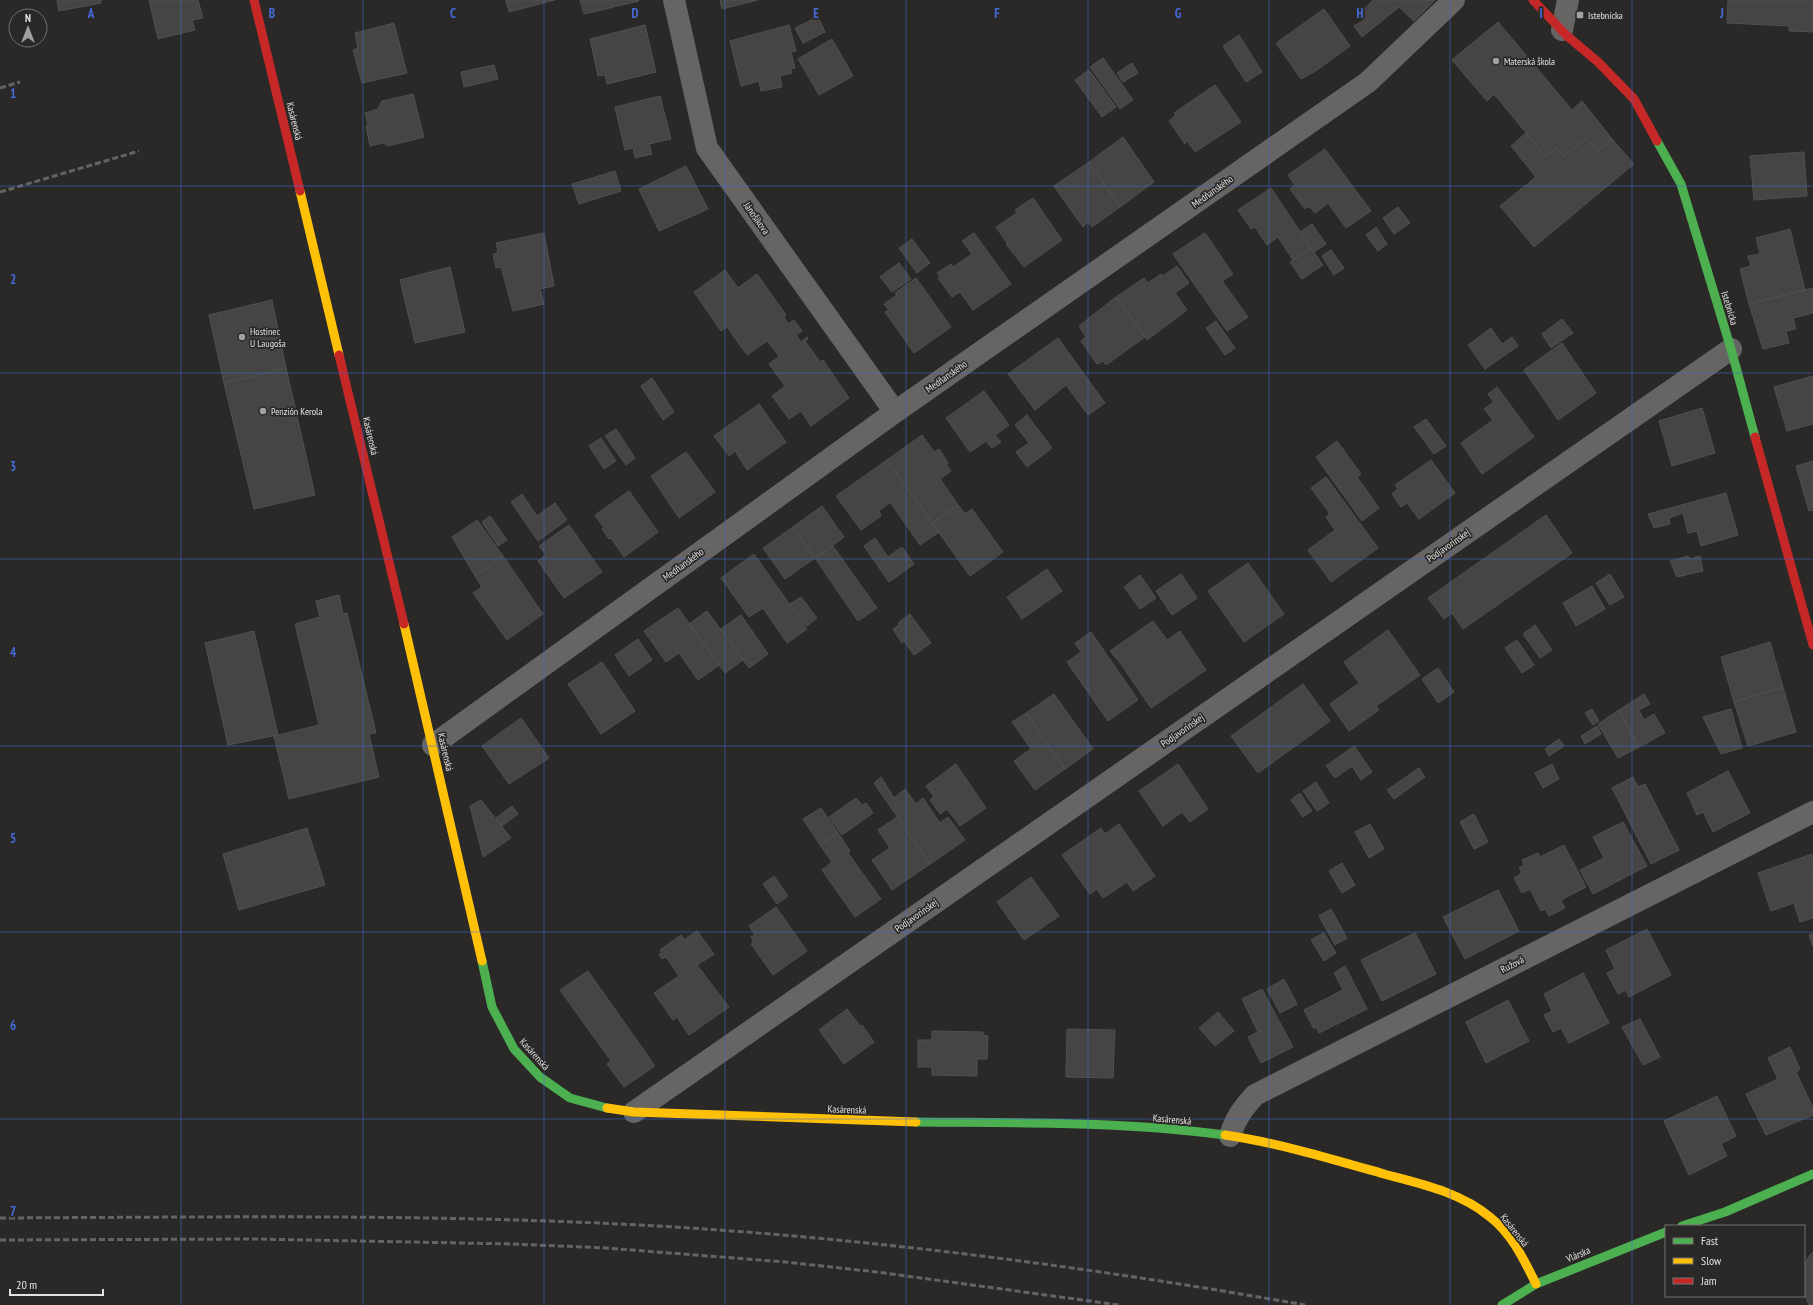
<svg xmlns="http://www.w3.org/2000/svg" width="1813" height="1305" viewBox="0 0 1813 1305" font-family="'PT Sans Narrow',sans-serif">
<rect width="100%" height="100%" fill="#2a2928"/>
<path fill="#464544" stroke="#50504f" d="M57,0H101V3L59,11Z
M149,0H198L203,18L192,20L195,30L158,39Z
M506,0H555L509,12Z
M580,0H638L639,1L584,14Z
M720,0H758L722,9Z
M1373,0H1435L1414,21L1399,7L1362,37L1354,26L1363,21L1359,15Z
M1728,0H1813V32L1789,31V26L1727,23Z
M1324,9L1350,46L1317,70L1301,79L1276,43Z
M818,17L825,32L803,43L795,28Z
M1498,22L1572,110L1582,101L1612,139L1597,151L1586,138L1564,156L1557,148L1546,157L1494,94L1487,101L1452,60Z
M394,23L407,73L362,83L353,50L358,48L355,33Z
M645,25L656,72L607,84L605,75L598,76L590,39Z
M789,25L796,51L791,52L795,68L791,69L792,73L780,76L782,87L761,91L759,81L741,86L730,41Z
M1239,35L1262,72L1246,82L1223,46Z
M832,39L853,76L819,95L798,59Z
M1103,58L1133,100L1120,109L1090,67Z
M1132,63L1138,73L1123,82L1117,73Z
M494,65L498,79L464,87L461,72Z
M1089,70L1116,107L1102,117L1075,80Z
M1215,85L1241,122L1195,152L1187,141L1185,144L1169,121L1176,115L1174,113Z
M413,94L424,137L388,146L383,143L370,146L366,126L368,125L365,113L378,109L382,101Z
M660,96L671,139L649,144L652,154L635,158L633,148L625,150L615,107Z
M1526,133L1546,157L1557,148L1564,156L1586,138L1597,151L1612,139L1634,164L1534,247L1500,206L1536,177L1511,146Z
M1123,137L1154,182L1120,207L1089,162Z
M1325,149L1371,211L1346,228L1328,203L1315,213L1309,206L1305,209L1290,189L1295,185L1288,175Z
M1804,152L1807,196L1754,200L1750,156Z
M1089,162L1120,207L1092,227L1088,222L1083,227L1054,186Z
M686,166L708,209L659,231L639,189Z
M615,171L621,191L579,204L572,184Z
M1271,188L1311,248L1293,260L1278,237L1267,245L1255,227L1251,229L1238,210Z
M1033,198L1062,240L1024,267L1006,244L1007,243L996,227L1017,213L1015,210Z
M1398,207L1410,223L1394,234L1383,218Z
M1312,224L1326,244L1314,252L1300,232Z
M1376,227L1387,244L1378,251L1366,235Z
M1790,229L1805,290L1749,304L1740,269L1751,266L1748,256L1760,254L1756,238Z
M544,233L554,286L540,289L544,304L513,311L501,267L496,268L493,254L498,253L496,243Z
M974,233L1011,284L973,310L960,292L952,297L938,278L940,276L937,273L951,264L953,267L972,254L962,241Z
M1205,233L1233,274L1222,281L1248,317L1227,331L1173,254Z
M912,239L930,263L917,273L899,248Z
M1311,248L1323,265L1302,279L1290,262Z
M1331,250L1344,268L1334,275L1322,256Z
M899,263L911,279L892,292L880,277Z
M1177,266L1189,283L1175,293L1187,310L1147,340L1116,297L1144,278L1148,283L1161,274L1163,276Z
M450,267L465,332L415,343L400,280Z
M725,270L738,288L757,274L786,315L784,317L788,324L794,320L802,331L796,335L801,342L807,337L808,339L805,341L820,362L823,360L849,398L811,426L801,411L789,419L772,396L785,386L769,364L779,356L767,341L747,355L727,327L721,331L694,292Z
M916,278L951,327L914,353L885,312L889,310L884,304L897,295L895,293Z
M1813,288V313L1793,318L1796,329L1786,331L1789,343L1763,349L1749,304Z
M1116,297L1145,337L1106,365L1103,361L1097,364L1081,341L1086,337L1079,326Z
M272,300L286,368L224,383L209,315Z
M1562,319L1573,333L1551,348L1542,334Z
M1216,321L1235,348L1225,355L1206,328Z
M1491,328L1502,344L1512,337L1518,346L1485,369L1468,345Z
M1058,338L1105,403L1088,415L1066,385L1035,410L1008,374Z
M1562,343L1596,393L1558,420L1524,370Z
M286,368L315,495L254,509L224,383Z
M1813,376V424L1787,431L1774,387Z
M652,378L674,412L663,420L641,386Z
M1497,387L1534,437L1482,474L1461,443L1493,420L1484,409L1494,402L1488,394Z
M984,391L1009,425L995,435L1001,442L992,448L986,441L970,452L946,418Z
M759,404L786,442L747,470L735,451L729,456L714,436Z
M1702,408L1715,453L1672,466L1659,421Z
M1027,415L1052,448L1027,467L1016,452L1029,443L1015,425Z
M1426,419L1446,446L1434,454L1414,427Z
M616,429L635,458L626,465L605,436Z
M922,435L934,452L939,449L948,463L946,464L951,471L940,479L958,505L932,523L887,460Z
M601,438L616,461L604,469L589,446Z
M1337,441L1361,474L1357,477L1379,508L1362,521L1316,457Z
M686,452L715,492L679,518L651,476Z
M887,460L939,532L920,545L890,502L879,511L881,516L861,530L836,496Z
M1431,460L1455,493L1419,519L1407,503L1401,507L1392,494L1398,489L1395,485Z
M1813,461V510L1809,511L1796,466Z
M1326,477L1378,548L1331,582L1308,550L1335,530L1326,517L1330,514L1311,488Z
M629,491L658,532L624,557L611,538L609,539L602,529L604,528L595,515Z
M1726,493L1738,535L1701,546L1697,531L1688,533L1683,513L1669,518L1670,524L1654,528L1648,514Z
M522,494L537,516L555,503L567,520L538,541L511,502Z
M958,505L965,514L972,509L1003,552L970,576L932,523Z
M822,506L844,537L815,558L793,527Z
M1546,515L1572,553L1463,629L1452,613L1444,619L1428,598Z
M490,516L507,540L498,546L482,522Z
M477,520L503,556L475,576L452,537Z
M569,525L602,572L564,598L538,561L546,555L539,546Z
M793,527L815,558L785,579L763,548Z
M875,538L888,557L902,547L914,564L889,582L864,546Z
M833,546L877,608L858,621L815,558Z
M754,554L807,629L787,643L763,608L749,617L721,578Z
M503,556L543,614L507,640L473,593L482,587L475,576Z
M1688,556L1690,559L1700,556L1703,571L1677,577L1670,561Z
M1248,563L1284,614L1244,642L1208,591Z
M1047,569L1062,591L1022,619L1007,597Z
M1181,574L1197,598L1172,615L1156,591Z
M1610,574L1624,597L1610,605L1596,583Z
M1140,575L1156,598L1140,609L1124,587Z
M1592,586L1605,609L1576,626L1563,603Z
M339,595L343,614L347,613L376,733L369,734L379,777L289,799L274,736L319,725L295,624L320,617L316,601Z
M801,597L817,618L807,626L790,604Z
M678,608L719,665L698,680L679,653L666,662L644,631Z
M707,611L743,660L725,673L689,624Z
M910,614L931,643L914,655L904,641L902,643L893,629L899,625L898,623Z
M741,615L768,654L749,668L721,629Z
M1153,621L1167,640L1180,631L1206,670L1151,708L1121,664L1110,651Z
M1535,625L1552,650L1540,658L1523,634Z
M1388,630L1420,675L1376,706L1379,710L1349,731L1330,704L1359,683L1344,662Z
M254,631L278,735L228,745L205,643Z
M1091,632L1138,700L1108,721L1067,662L1081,652L1075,643Z
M638,639L652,660L629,676L615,655Z
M1517,640L1534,665L1522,673L1505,648Z
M1770,642L1783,687L1734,702L1721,657Z
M602,662L635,711L601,734L568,684Z
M1438,668L1454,692L1438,703L1422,679Z
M1303,684L1330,721L1258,773L1231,736Z
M1783,687L1796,732L1748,746L1734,702Z
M1054,694L1093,749L1065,769L1026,713Z
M1644,694L1650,704L1639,710L1644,720L1654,714L1665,733L1639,747L1619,710Z
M1592,709L1599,721L1593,725L1585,713Z
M1731,709L1742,748L1721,754L1703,717Z
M1619,710L1639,747L1618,758L1598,724Z
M1026,713L1065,769L1035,790L1014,761L1031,749L1012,722Z
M521,718L549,758L509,784L482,746Z
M1597,726L1601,734L1585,744L1581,736Z
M1559,739L1564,746L1549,756L1545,749Z
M1354,746L1372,772L1361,780L1352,766L1335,778L1326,766Z
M956,764L986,808L960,826L947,809L940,814L930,800L934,797L926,786Z
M1178,764L1208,809L1190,822L1182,812L1163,826L1139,791Z
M1552,764L1559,779L1543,788L1535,773Z
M1419,768L1425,777L1394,799L1387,790Z
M1728,771L1750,813L1713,832L1703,812L1697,815L1687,793Z
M881,777L894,798L905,789L916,804L923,798L940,823L948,817L965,840L930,864L874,783Z
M1633,777L1638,787L1645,784L1679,850L1651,864L1612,788Z
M1316,782L1329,803L1317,811L1303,791Z
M1300,793L1312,811L1303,817L1291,800Z
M856,798L862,805L866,803L873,813L842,835L829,817Z
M481,800L511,838L483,857L470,806Z
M512,806L518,814L502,826L496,818Z
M821,808L838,833L820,845L803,819Z
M1474,814L1488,842L1474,849L1460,822Z
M897,817L930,864L892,890L872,860L890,848L878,830Z
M1623,822L1647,866L1593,894L1580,870L1604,858L1593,837Z
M1119,824L1155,876L1133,891L1127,882L1103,898L1097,889L1090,894L1062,855L1101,828L1105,834Z
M1370,824L1384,849L1369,858L1355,832Z
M307,828L325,885L239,910L223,854Z
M838,833L850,851L848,853L881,899L855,917L822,870L832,862L820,845Z
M1564,845L1586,887L1565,898L1561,901L1565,908L1549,916L1545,909L1541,911L1530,889L1522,893L1514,878L1522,873L1519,868L1524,865L1522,860L1538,853L1540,857Z
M1812,854L1813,918L1800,922L1794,903L1771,911L1758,873Z
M1342,863L1355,885L1342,893L1329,871Z
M774,876L788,896L777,904L763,884Z
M1031,877L1059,916L1024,940L997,902Z
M1498,890L1519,931L1465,959L1443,917Z
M776,907L807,951L773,975L751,944L754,942L751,937L755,935L749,926Z
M1331,909L1347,938L1335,945L1319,916Z
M1647,929L1671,975L1629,997L1626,990L1618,994L1607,973L1615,969L1606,950Z
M697,931L714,954L702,962L685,939Z
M1324,933L1336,953L1324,961L1311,940Z
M1415,933L1436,974L1382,1001L1361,960Z
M1813,933V947L1809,935Z
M681,935L701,963L697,965L729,1007L689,1035L677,1017L673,1020L654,993L679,976L666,957L662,959L659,955L662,952L660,950Z
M1345,966L1367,1009L1319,1033L1316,1027L1314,1029L1304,1010L1343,990L1334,973Z
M588,971L655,1066L624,1087L607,1064L611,1061L560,990Z
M1583,973L1609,1023L1569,1043L1561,1028L1553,1032L1544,1015L1552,1011L1544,994Z
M1284,979L1297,1004L1280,1013L1267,989Z
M1262,989L1293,1047L1261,1063L1248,1037L1258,1032L1242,999Z
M1508,1000L1529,1041L1486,1063L1466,1022Z
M847,1009L860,1026L862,1025L874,1042L844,1064L819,1030Z
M1218,1012L1234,1031L1215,1046L1199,1028Z
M1640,1019L1660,1057L1643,1065L1622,1027Z
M1067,1029L1115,1030L1113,1078L1066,1077Z
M932,1031L983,1032V1035L988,1036L987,1059H977V1076L932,1075V1067H918V1040H932Z
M1790,1047L1800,1069L1796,1072L1813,1108V1115L1766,1135L1746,1094L1778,1079L1768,1058Z
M1717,1096L1736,1136L1721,1144L1727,1156L1689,1175L1664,1121Z
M1813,1252V1305H1809L1804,1293V1267L1809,1256Z"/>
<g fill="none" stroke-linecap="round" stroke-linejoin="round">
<path stroke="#666564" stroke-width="22" d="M674,0L707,148L895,412
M1562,30L1568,0
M433,745L895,412L1368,82L1454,0
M634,1112L1731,349
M1230,1136C1235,1119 1243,1108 1255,1095L1813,812"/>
<path stroke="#4caf50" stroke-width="9" d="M1657,141L1681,184L1731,349L1755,437
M482,961L492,1007L514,1049L540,1077L570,1098L607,1108
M916,1122C1019,1123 1123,1121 1225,1135
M1682,1226L1725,1212L1813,1174
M1502,1305L1536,1284L1666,1232"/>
<path stroke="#ffc107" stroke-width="9" d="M300,191L339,355
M404,624L482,961
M607,1108L634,1112L916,1122
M1225,1135C1279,1143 1332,1159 1384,1174C1421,1184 1460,1192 1490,1217C1512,1234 1524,1260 1536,1284"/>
<path stroke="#c62828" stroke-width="9" d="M254,0L300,191
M1533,0L1566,35L1598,62L1634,99L1657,141
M339,355L404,624
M1755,437L1813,645"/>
<path stroke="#656463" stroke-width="3" stroke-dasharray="6 3" stroke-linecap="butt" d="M0,88L20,82
M0,192L139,151
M0,1218C235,1217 470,1213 705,1229C906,1243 1107,1270 1305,1305
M0,1240L255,1239L512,1244L606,1248L785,1262L877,1272L1119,1305"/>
</g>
<path fill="none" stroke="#446bda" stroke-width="1" stroke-opacity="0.55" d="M181,0V1305M363,0V1305M544,0V1305M725,0V1305M906,0V1305M1088,0V1305M1269,0V1305M1450,0V1305M1632,0V1305M0,186H1813M0,373H1813M0,559H1813M0,746H1813M0,932H1813M0,1119H1813"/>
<g fill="#a2a1a0" stroke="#2b2927" stroke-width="1.5">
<rect x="1576" y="11" width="8" height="8" rx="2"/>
<circle cx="1496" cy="61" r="4"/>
<circle cx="242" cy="337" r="4"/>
<circle cx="263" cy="411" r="4"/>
</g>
<g text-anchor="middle" stroke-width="3.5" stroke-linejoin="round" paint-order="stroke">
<g font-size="10" fill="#e2e1e0" stroke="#2b2927" text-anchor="start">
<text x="1588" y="19">Istebnícka</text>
<text x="1504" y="65">Materská škola</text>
<text x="250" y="335">Hostinec<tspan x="250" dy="12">U Laugoša</tspan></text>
<text x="271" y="415">Penzión Kerola</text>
</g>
<g font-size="10" fill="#e2e1e0" stroke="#2b2927">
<text transform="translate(295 121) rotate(76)" y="4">Kasárenská</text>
<text transform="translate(1212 191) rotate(-35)" y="4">Medňanského</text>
<text transform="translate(757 218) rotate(55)" y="4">Jánošíkova</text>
<text transform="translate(1730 308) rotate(73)" y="4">Istebnícka</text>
<text transform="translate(946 376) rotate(-35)" y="4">Medňanského</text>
<text transform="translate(371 436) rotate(77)" y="4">Kasárenská</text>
<text transform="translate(1448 545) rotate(-35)" y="4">Podjavorinskej</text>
<text transform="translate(683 564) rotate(-36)" y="4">Medňanského</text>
<text transform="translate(1182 730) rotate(-35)" y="4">Podjavorinskej</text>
<text transform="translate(446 752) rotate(77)" y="4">Kasárenská</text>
<text transform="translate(916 915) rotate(-35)" y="4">Podjavorinskej</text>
<text transform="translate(1512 964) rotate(-27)" y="4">Ružová</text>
<text transform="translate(535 1054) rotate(48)" y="4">Kasárenská</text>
<text transform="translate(847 1109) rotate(2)" y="4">Kasárenská</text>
<text transform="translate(1172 1119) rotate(5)" y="4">Kasárenská</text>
<text transform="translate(1515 1230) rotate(52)" y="4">Kasárenská</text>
<text transform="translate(1578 1254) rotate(-23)" y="4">Vlárska</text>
</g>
</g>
<g font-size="13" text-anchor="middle" font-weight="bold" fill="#446bda" stroke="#2b2927" stroke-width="3.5" stroke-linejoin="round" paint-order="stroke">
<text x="91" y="18">A</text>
<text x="272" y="18">B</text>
<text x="453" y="18">C</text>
<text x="635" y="18">D</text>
<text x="816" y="18">E</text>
<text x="997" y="18">F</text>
<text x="1178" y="18">G</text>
<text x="1360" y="18">H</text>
<text x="1541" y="18">I</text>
<text x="1722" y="18">J</text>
<text x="13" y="98">1</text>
<text x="13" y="284">2</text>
<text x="13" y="471">3</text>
<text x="13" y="657">4</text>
<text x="13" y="843">5</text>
<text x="13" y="1030">6</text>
<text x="13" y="1216">7</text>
</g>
<rect x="1665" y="1225" width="140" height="72" fill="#2b2927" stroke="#747371"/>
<rect x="1673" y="1238" width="20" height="6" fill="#4caf50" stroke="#747371"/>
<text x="1701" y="1245" font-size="12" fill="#e2e1e0">Fast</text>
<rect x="1673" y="1258" width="20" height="6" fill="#ffc107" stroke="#747371"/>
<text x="1701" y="1265" font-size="12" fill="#e2e1e0">Slow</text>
<rect x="1673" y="1278" width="20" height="6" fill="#c62828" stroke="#747371"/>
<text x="1701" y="1285" font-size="12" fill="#e2e1e0">Jam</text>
<g transform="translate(28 28)"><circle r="19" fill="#2b2927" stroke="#747371"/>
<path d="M0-3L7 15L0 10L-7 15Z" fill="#a2a1a0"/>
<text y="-6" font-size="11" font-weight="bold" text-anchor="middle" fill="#e2e1e0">N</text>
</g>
<path d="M10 1289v6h93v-6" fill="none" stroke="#e2e1e0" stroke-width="2"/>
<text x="16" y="1289" font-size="12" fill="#e2e1e0" stroke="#2b2927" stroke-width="3" paint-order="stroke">20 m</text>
</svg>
